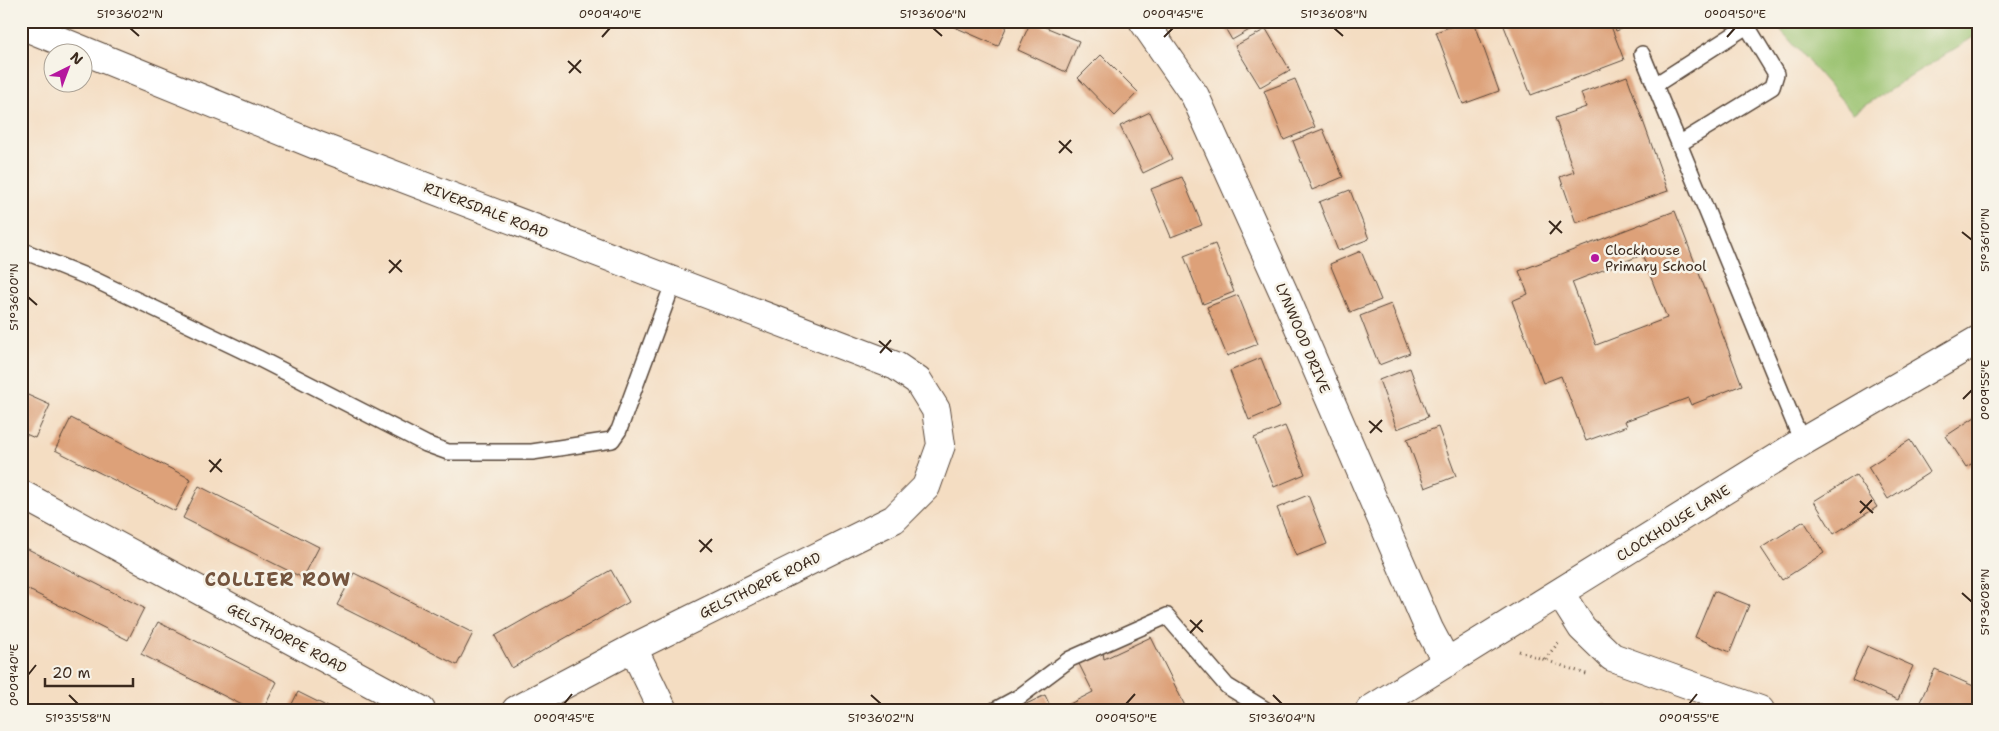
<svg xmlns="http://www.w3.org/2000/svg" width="1999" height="731" viewBox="0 0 1999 731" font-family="'Shantell Sans',sans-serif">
<rect width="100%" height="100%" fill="#f7f3e8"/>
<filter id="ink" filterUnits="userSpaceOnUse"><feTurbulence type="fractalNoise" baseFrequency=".02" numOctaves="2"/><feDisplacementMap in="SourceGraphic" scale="10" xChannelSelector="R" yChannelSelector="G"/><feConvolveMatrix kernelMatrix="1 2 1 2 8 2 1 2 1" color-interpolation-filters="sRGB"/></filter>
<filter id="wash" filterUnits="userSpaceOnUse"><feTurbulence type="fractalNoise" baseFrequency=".0096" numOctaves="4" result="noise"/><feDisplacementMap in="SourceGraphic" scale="20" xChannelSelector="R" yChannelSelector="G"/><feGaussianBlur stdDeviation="1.12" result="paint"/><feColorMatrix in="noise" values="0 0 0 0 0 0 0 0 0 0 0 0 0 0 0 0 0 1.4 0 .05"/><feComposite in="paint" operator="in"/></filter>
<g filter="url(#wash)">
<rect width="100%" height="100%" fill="#f4ddc2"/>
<path fill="#98c16d" stroke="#6a7646" d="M1773,21H1978V34L1853,113Z"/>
<g id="blocks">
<path fill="#dda179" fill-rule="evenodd" d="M952,21H1009L998,46L950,25Z
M1031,21L1079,41L1066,72L1018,50Z
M1221,21H1265L1232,40Z
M1466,21H1474L1499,91L1463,104L1436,32Z
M1502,21H1609L1624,60L1531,95Z
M1613,21H1642L1616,31Z
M1266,29L1290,70L1260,87L1235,46Z
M1101,55L1138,92L1115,116L1078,78Z
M1627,76L1668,191L1576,223L1560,177L1574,172L1555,118L1586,107L1581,93Z
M1295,79L1315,127L1284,140L1264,91Z
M1150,112L1172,159L1143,173L1120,126Z
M1323,129L1343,177L1312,190L1293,141Z
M1182,177L1202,225L1171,237L1151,189Z
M1350,190L1369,239L1338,251L1319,202Z
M1675,211L1742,385L1691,405L1688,398L1625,421L1627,426L1586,441L1561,376L1543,383L1512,301L1528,294L1519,271ZM1642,255L1667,318L1596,345L1572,282Z
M1215,244L1234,292L1203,304L1184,256Z
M1361,251L1381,300L1350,312L1330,264Z
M1238,295L1258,344L1227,356L1207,307Z
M1391,304L1410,353L1379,365L1360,316Z
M1261,358L1280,407L1249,420L1230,371Z
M1410,368L1428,417L1397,429L1379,380Z
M21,392L50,405L35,438L21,432Z
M1978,415V460L1966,467L1946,436Z
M71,418L191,479L175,511L55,450Z
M1285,426L1305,474L1274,487L1254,438Z
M1438,427L1456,476L1425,488L1407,439Z
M1910,440L1930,472L1888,499L1868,467Z
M1856,475L1877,507L1834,534L1814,501Z
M199,486L319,547L303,578L183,518Z
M1308,495L1327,544L1296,556L1277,508Z
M1804,521L1824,553L1782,580L1761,548Z
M24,547L144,608L128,640L21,586V554Z
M611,570L629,602L512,668L495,636Z
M354,573L473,633L457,665L337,605Z
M1714,591L1749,605L1730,652L1695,637Z
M158,622L277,682L263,710H252L141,654Z
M1151,637L1187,710H1058L1093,692L1079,664L1103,652L1104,659Z
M1867,646L1913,666L1898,700L1852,680Z
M1935,669L1978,688V697L1972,710H1932L1919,704Z
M298,692L334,710H289Z
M1045,695L1052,710H1014Z
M1603,704L1616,710H1601Z"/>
</g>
</g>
<g filter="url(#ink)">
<use href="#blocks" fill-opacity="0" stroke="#574537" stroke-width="1"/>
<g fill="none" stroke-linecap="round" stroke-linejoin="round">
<defs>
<path id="lane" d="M1642,54L1802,442
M1655,85L1747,26L1776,74L1772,87L1679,144
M21,250L95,280L258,358L426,444L448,452H532L612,440L619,430L674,281
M995,710L1019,697L1070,659L1167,616L1227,686L1266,710"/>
<path id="street" d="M1143,21L1195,96L1287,300L1429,629L1447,663
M21,25L316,145L896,366L918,381L936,410L941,445L926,487L894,519L633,648L516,710
M21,494L421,710
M1560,593L1582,628L1612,657L1760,710
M633,648L663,710
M1370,710L1802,442L1978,340"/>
</defs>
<use href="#lane" stroke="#574537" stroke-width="18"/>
<use href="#street" stroke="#574537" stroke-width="30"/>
<path stroke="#574537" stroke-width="3" stroke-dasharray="1 4" stroke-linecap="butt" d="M1519,651L1589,675
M1545,659L1559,642"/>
<use href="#lane" stroke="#fff" stroke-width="15"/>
<use href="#street" stroke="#fff" stroke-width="28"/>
</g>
</g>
<path fill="none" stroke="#3b2a1e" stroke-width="2" d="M130,28L139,36M933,28L942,36M1334,28L1343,36M602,37L610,28M1164,37L1173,28M1727,37L1735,28M568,61L581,73M569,73L581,60M1059,141L1072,153M1059,153L1071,140M1549,221L1562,233M1962,232L1972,240M1550,234L1561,221M389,260L402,272M389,273L401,260M28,297L37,305M879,341L892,352M880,353L891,340M1963,399L1972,390M1369,421L1382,432M1370,433L1382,420M209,460L222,472M210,472L221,459M1860,501L1873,513M1860,513L1872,500M699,540L712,552M700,552L712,539M1962,593L1972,602M1190,620L1203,632M1190,633L1202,620M28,675L36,665M69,695L78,704M871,695L881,704M1273,695L1282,704M564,704L572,694M1126,704L1135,694M1689,704L1697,694"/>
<circle fill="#b5179e" stroke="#f7f3e8" stroke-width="2" cx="1595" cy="258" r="5"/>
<g text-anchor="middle" stroke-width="5" stroke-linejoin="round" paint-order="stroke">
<g font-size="14" fill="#3b2a1e" stroke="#f7f3e8">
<text transform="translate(486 210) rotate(21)" y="5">RIVERSDALE ROAD</text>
<text transform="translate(1303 338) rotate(67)" y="5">LYNWOOD DRIVE</text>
<text transform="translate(1673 523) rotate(-32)" y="5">CLOCKHOUSE LANE</text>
<text transform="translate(760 585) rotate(-26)" y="5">GELSTHORPE ROAD</text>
<text transform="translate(287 638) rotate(28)" y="5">GELSTHORPE ROAD</text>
</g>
<g font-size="14" fill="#3b2a1e" stroke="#f7f3e8" text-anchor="start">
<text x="1605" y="255">Clockhouse<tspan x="1605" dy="16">Primary School</tspan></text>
</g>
<g font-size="19" font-weight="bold" letter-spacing="1" fill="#74543e" stroke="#f7f3e8">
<text x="278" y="586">COLLIER ROW</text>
</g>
</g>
<rect width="1999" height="731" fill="none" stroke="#f7f3e8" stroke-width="55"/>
<g transform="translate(68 68) rotate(42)"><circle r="24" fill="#f7f3e8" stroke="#aca397"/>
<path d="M0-4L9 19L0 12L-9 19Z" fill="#b5179e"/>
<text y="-8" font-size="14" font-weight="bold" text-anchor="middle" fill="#3b2a1e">N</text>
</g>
<path d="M45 678v8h88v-8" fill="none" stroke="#3b2a1e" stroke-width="2.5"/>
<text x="52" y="678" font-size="15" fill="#3b2a1e" stroke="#f7f3e8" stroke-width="4" paint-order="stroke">20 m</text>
<rect x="28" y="28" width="1944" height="676" fill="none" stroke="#3b2a1e" stroke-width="2"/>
<g font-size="12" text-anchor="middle" fill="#3b2a1e">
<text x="130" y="18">51°36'02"N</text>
<text x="610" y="18">0°09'40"E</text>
<text x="933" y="18">51°36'06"N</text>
<text x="1173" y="18">0°09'45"E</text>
<text x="1334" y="18">51°36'08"N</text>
<text x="1735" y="18">0°09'50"E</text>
<text transform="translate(1985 240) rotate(-90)" y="4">51°36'10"N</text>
<text transform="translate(14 297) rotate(-90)" y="4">51°36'00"N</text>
<text transform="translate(1985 390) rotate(-90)" y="4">0°09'55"E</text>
<text transform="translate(1985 602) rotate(-90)" y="4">51°36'08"N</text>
<text transform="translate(14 675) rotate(-90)" y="4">0°09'40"E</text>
<text x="78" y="722">51°35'58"N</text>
<text x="564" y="722">0°09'45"E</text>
<text x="881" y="722">51°36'02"N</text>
<text x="1126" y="722">0°09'50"E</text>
<text x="1282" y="722">51°36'04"N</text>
<text x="1689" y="722">0°09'55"E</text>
</g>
</svg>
